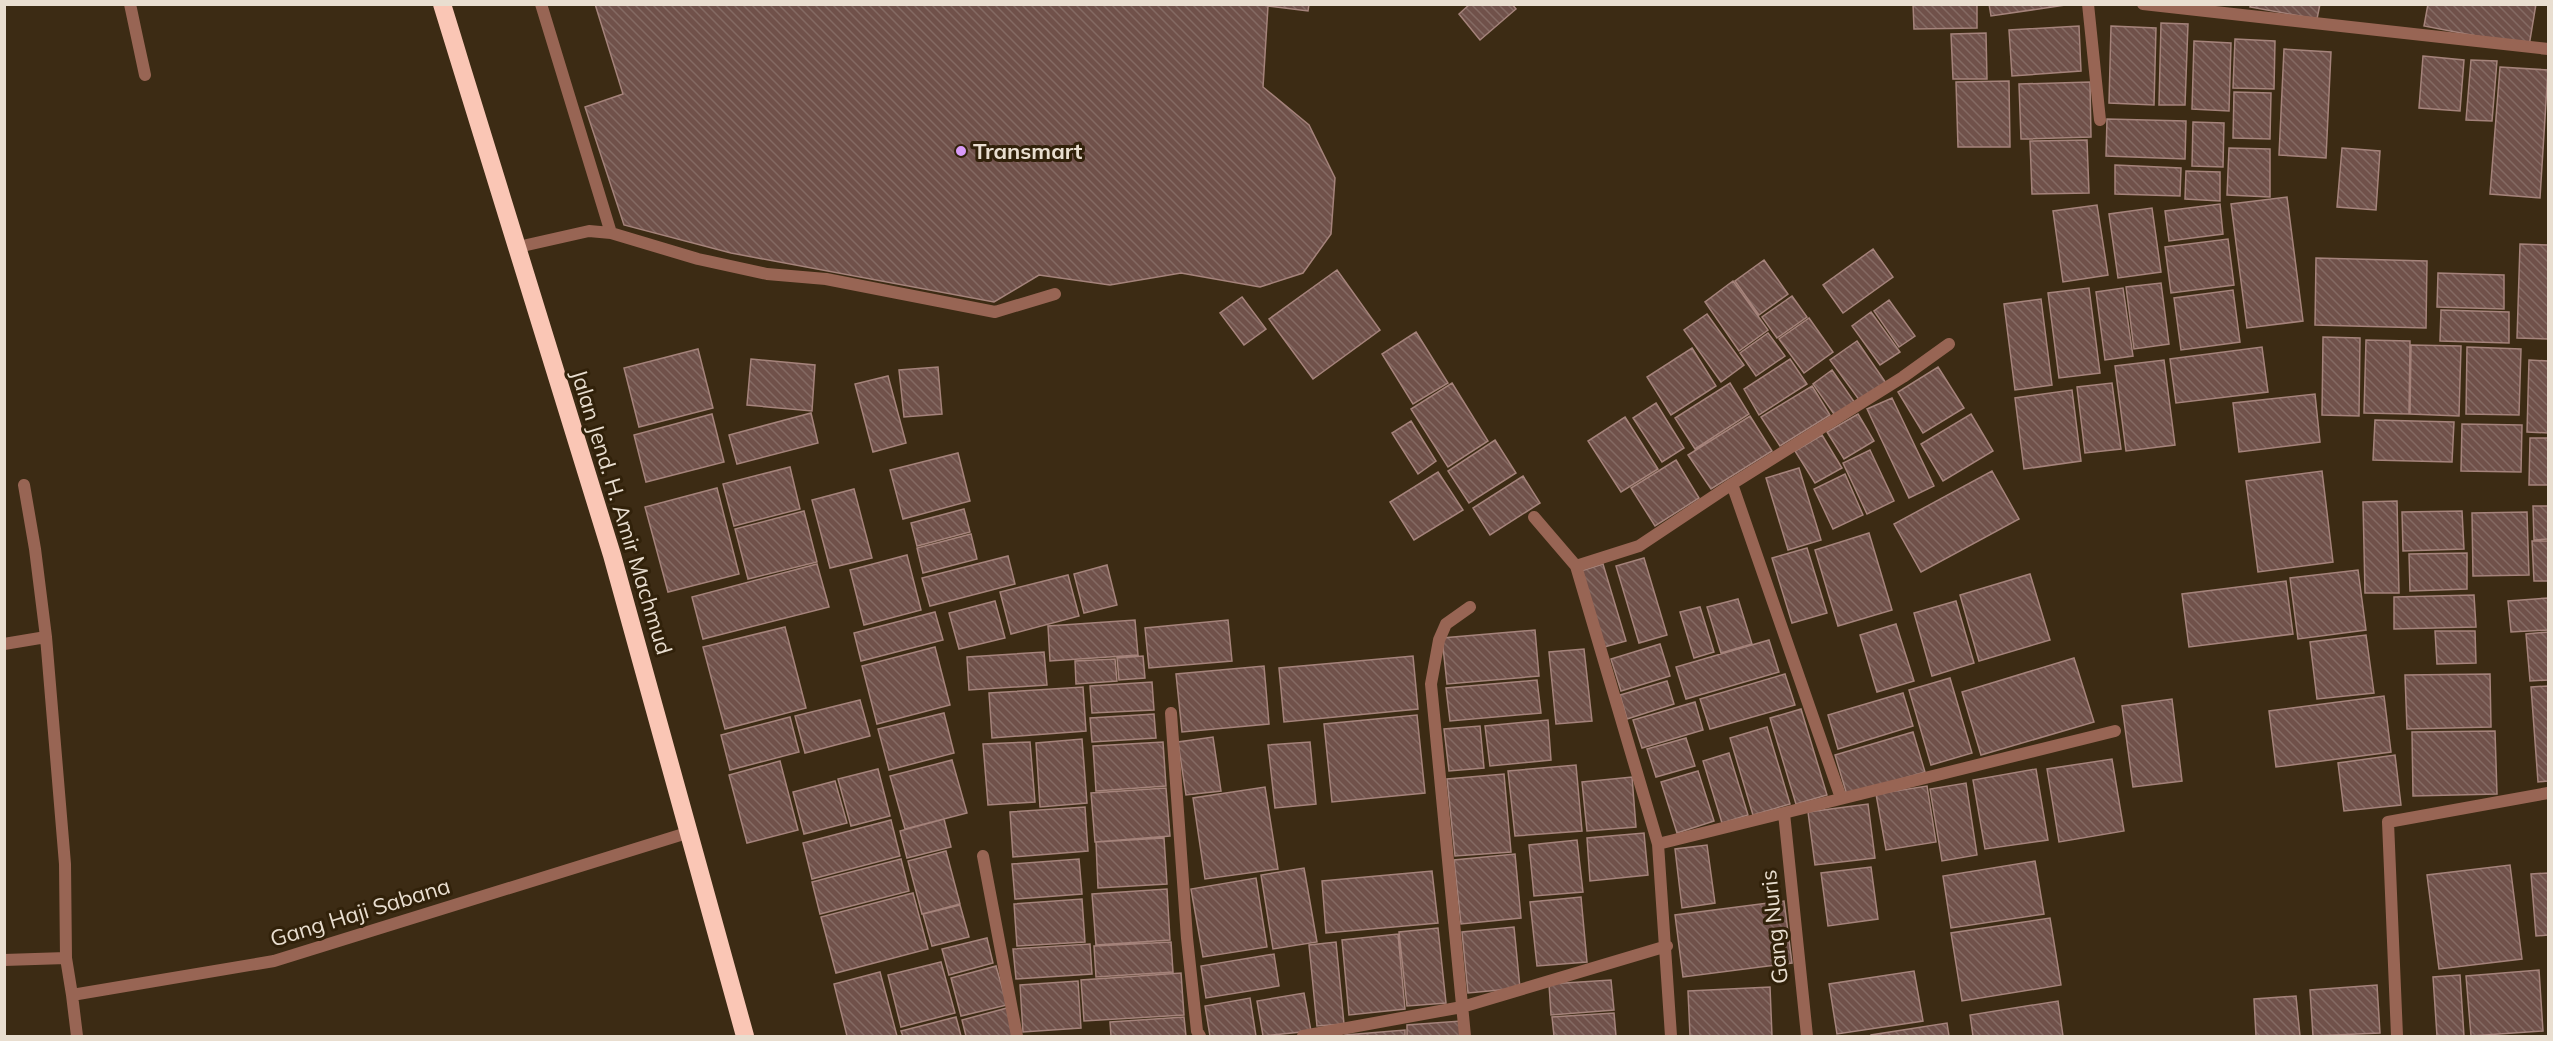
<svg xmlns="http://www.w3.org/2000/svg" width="2553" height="1041" viewBox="0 0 2553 1041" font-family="Mulish,sans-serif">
<defs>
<pattern id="building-back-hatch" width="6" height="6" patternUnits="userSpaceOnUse" patternTransform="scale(1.5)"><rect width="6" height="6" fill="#70514a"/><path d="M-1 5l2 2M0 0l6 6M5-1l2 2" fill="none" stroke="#846a63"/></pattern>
</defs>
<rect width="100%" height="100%" fill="#3c2b14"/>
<path fill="url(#building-back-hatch)" stroke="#a5837b" stroke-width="1.5" d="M595,4H1309L1308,11L1268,6L1263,87L1309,125L1335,178L1331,234L1303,273L1260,287L1181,273L1110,285L1039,275L994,302L731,253L624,225L585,107L623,94Z
M1470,4H1512L1516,9L1480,40L1459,14Z
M1913,4H1977V28L1914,29Z
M1989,4H2072L1991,16Z
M2251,4H2320L2317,19L2250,7Z
M2428,4H2536L2529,46L2424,26Z
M2161,23L2188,24L2185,105H2159Z
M2079,26L2081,71L2012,76L2009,30Z
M2111,26L2156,28L2154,105L2109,103Z
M1986,33L1987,79H1953L1951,34Z
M2235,39L2275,41L2274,89L2233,88Z
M2194,41L2231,43L2229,111L2192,109Z
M2284,49L2331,52L2326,158L2279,155Z
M2423,56L2464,60L2460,111L2419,108Z
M2471,60L2497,61L2492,121L2466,120Z
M2500,67L2548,70L2540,198L2490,194Z
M2009,81L2010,147H1958L1956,82Z
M2090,82L2091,137L2021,139L2019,84Z
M2234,92L2271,93L2270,139L2233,138Z
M2107,119L2186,121L2185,159L2106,156Z
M2193,122L2224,123L2223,167L2192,166Z
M2087,140L2089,193L2032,194L2030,141Z
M2229,148L2270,149V197L2227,195Z
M2342,148L2380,151L2376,210L2337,207Z
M2115,165L2181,168L2180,196L2115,194Z
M2186,171L2220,172V201L2185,199Z
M2287,197L2303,321L2247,328L2231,204Z
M2220,204L2223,234L2169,241L2165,211Z
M2097,205L2108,275L2063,282L2053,211Z
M2152,208L2161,272L2118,278L2109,214Z
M2228,239L2234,285L2171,293L2165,247Z
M2520,244L2548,245V339L2517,338Z
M1873,249L1893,277L1843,313L1823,285Z
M2316,258L2427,261L2426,328L2315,325Z
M1764,260L1788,294L1759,315L1735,281Z
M1337,270L1380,330L1313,379L1269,319Z
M2438,273L2504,275V309L2437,307Z
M1733,281L1768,330L1739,351L1705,302Z
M2161,283L2169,344L2134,349L2126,287Z
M2089,288L2100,373L2059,378L2048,293Z
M2123,288L2133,356L2105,360L2096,292Z
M2233,290L2240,342L2181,350L2174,298Z
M1792,296L1807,317L1777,338L1762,317Z
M1242,297L1266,329L1244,345L1220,313Z
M2041,299L2052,385L2015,390L2004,304Z
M1889,300L1915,336L1899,347L1874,311Z
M2441,310L2509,312V343L2440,341Z
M1871,312L1900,352L1880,365L1852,326Z
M1707,314L1744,365L1721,382L1684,330Z
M1809,318L1833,352L1804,373L1779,339Z
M1416,332L1448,383L1413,404L1382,354Z
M1768,333L1785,356L1756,376L1740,353Z
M2323,337L2360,338L2359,416L2322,415Z
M2366,340L2410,341L2409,414L2364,413Z
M1857,341L1886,383L1860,401L1830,360Z
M2411,345L2461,346L2459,416L2410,414Z
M2262,347L2268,392L2176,403L2170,359Z
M2467,347L2521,349L2519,415L2466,414Z
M1692,348L1716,386L1671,415L1647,377Z
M698,349L713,408L639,427L624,368Z
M751,359L815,365L812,411L747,405Z
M1790,359L1807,384L1759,415L1744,389Z
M2164,360L2175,445L2126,451L2115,366Z
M2529,360L2548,361V433L2527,432Z
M938,367L942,414L904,417L899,370Z
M1938,367L1964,408L1923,433L1898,392Z
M1832,370L1855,403L1836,417L1813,384Z
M888,376L906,443L873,452L855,384Z
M1452,383L1488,441L1448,467L1411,409Z
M1730,383L1749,414L1695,449L1675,418Z
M2112,383L2121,449L2085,453L2077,387Z
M1812,386L1830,415L1780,446L1761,417Z
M2072,390L2081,461L2024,469L2015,398Z
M2315,394L2320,442L2239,452L2233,403Z
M1892,398L1934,486L1909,498L1867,409Z
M1656,403L1684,448L1662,462L1633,418Z
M811,413L818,443L737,464L729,435Z
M712,414L724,462L646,482L634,435Z
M1858,414L1874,441L1844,459L1827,432Z
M1971,414L1993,451L1943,481L1921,444Z
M1750,416L1772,451L1711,489L1688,455Z
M1625,417L1658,469L1621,492L1588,441Z
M2375,420L2454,422L2452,462L2373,460Z
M1411,421L1436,461L1418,474L1392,433Z
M2462,424L2522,425L2521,472L2461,471Z
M1822,435L1842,468L1815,483L1795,451Z
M2530,438H2548V485H2529Z
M1495,440L1516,473L1469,503L1448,471Z
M1870,450L1894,501L1867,514L1843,463Z
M958,453L970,501L903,519L890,470Z
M1676,460L1699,498L1655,526L1631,488Z
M790,467L800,509L734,526L723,484Z
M1799,468L1821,540L1788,550L1766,478Z
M1992,471L2019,519L1921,572L1894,524Z
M2322,471L2333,562L2258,572L2246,481Z
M1438,472L1463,510L1414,540L1390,502Z
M1845,474L1863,515L1833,529L1814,489Z
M1523,476L1540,503L1490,535L1473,508Z
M717,488L739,574L668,592L645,507Z
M854,489L872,558L830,568L812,500Z
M2397,501L2399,593H2365L2363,502Z
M2533,506H2548V539L2534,540Z
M964,509L970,532L917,546L911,523Z
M804,511L817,562L748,579L735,529Z
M2462,511L2464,549L2403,551L2402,512Z
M2527,512L2529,575L2473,576L2472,513Z
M1869,533L1892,610L1838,626L1815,550Z
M971,534L977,559L923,573L917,548Z
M2532,541H2548V581H2534Z
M1807,548L1827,613L1792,623L1772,558Z
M2467,553V589L2410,591L2409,554Z
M907,555L921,610L864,625L850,570Z
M1008,556L1015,584L930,606L922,578Z
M1644,558L1667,635L1639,643L1616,566Z
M817,564L829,607L703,639L692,597Z
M1603,564L1626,641L1604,647L1581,571Z
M1107,565L1117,605L1084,613L1074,574Z
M2358,570L2366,630L2298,639L2290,578Z
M2030,574L2050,640L1979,661L1960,595Z
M1068,575L1079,616L1011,634L1000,592Z
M2286,581L2293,634L2189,647L2182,594Z
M2474,595L2476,627L2394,629V597Z
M2548,598V630L2511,632L2508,601Z
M1738,599L1752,644L1721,653L1707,607Z
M995,601L1005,638L959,649L949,613Z
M1956,601L1974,663L1932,676L1914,613Z
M1700,607L1714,652L1694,658L1680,612Z
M935,612L943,640L861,661L854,633Z
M1135,620L1138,655L1050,661L1048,626Z
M1228,620L1232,661L1149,668L1145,628Z
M1896,624L1914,681L1877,692L1860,635Z
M785,627L806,708L725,729L703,647Z
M1535,630L1539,676L1447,684L1442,638Z
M2435,631H2475L2476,663L2437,664Z
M2548,632V680L2530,681L2526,634Z
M2366,635L2374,693L2317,699L2310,642Z
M1769,640L1779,672L1686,699L1676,667Z
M1660,644L1670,676L1621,691L1611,659Z
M935,647L950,705L877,724L862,666Z
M1584,649L1592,721L1556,724L1549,652Z
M1044,652L1047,685L969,690L967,657Z
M1143,656L1145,678L1119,680L1117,658Z
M1413,656L1418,709L1284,722L1279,668Z
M2074,658L2094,722L1981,755L1962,692Z
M1115,659L1117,681L1076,684L1075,661Z
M1264,666L1269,724L1182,732L1176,674Z
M1785,674L1795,705L1710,729L1700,699Z
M2490,674L2491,727L2407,729L2405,675Z
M1950,678L1972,753L1931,765L1909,690Z
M1537,680L1541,713L1450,721L1446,688Z
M1667,681L1674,704L1627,719L1620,695Z
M1152,682L1154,710L1092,713L1090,686Z
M2548,686V781L2538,782L2531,687Z
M1083,687L1086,731L992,738L989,693Z
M1903,693L1913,726L1838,749L1828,715Z
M2384,696L2391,752L2276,767L2269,711Z
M2172,699L2182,781L2133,787L2122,706Z
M860,700L870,736L805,753L795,716Z
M1695,702L1703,730L1642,748L1633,720Z
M1801,709L1827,795L1796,804L1770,718Z
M944,713L954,753L889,770L878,729Z
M1154,714L1156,738L1092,742L1090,718Z
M1417,715L1425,793L1332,802L1324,724Z
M790,717L799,752L730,770L721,735Z
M1548,720L1551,760L1490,766L1485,726Z
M1480,726L1484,768L1449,771L1444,729Z
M1767,727L1790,804L1753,815L1730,738Z
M2495,731L2497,794L2413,796L2412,732Z
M1913,732L1925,772L1847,795L1835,755Z
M1213,737L1221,791L1186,795L1178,742Z
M1686,738L1695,766L1656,777L1647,749Z
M1082,739L1087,803L1040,807L1036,743Z
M1030,742L1035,802L988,805L983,744Z
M1163,742L1166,786L1096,791L1093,746Z
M1310,742L1316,804L1275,808L1268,745Z
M1729,753L1748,815L1722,823L1703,761Z
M2395,755L2401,805L2344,811L2338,763Z
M2112,759L2124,831L2059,842L2047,769Z
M952,760L967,813L905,829L890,776Z
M780,761L798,830L747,843L729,775Z
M1576,765L1582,831L1515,836L1508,771Z
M878,769L890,816L851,826L838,779Z
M2036,769L2048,840L1985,849L1973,780Z
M1698,771L1714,821L1677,833L1661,782Z
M1504,774L1511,852L1455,856L1447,779Z
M1632,777L1636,827L1587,831L1582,782Z
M835,781L847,823L804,834L793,792Z
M1966,783L1977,855L1942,861L1930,789Z
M1927,786L1936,842L1886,850L1876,794Z
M1265,787L1278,869L1205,879L1193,798Z
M1166,788L1170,836L1095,842L1091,793Z
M1868,804L1875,858L1815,865L1808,812Z
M1085,807L1088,851L1013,857L1010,812Z
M944,819L951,847L907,858L900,831Z
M891,820L900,856L812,879L803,843Z
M1644,833L1648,875L1590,881L1587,838Z
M1164,838L1167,884L1098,888L1096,842Z
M1577,840L1583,892L1534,896L1529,845Z
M1707,845L1715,903L1682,908L1675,849Z
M946,851L960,904L922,914L908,861Z
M1515,854L1521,918L1461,924L1454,860Z
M901,859L909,891L820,914L812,882Z
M1079,859L1082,894L1015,899L1012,864Z
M2035,861L2044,914L1951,928L1943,876Z
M2510,865L2522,959L2439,969L2427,875Z
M1871,867L1878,919L1828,926L1821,873Z
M1304,868L1317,942L1273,949L1261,875Z
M1432,871L1438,923L1326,933L1322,881Z
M2548,873V935L2536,936L2531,874Z
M1256,878L1267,947L1203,957L1191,889Z
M1167,889L1170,940L1096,945L1092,894Z
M913,893L928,949L836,973L821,917Z
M1581,897L1587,962L1537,966L1530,902Z
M1082,899L1085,942L1017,946L1014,904Z
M1784,901L1792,963L1683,977L1675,915Z
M960,905L969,937L932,946L923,914Z
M2050,918L2061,985L1962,1001L1951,933Z
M1514,927L1520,988L1468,993L1462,932Z
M1438,928L1446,1003L1407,1006L1399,932Z
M1398,934L1405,1009L1349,1015L1342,940Z
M987,938L993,963L949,975L942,949Z
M1171,942L1173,972L1096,977L1094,946Z
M1336,942L1344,1024L1317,1026L1309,945Z
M1090,944L1092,974L1016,979L1013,949Z
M1274,954L1279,986L1206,998L1201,966Z
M941,962L955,1013L901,1027L888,975Z
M996,966L1007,1005L961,1016L951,978Z
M2539,970L2543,1031L2471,1036L2466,976Z
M1914,971L1923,1021L1837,1034L1829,984Z
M880,972L897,1036H847L834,984Z
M1181,973L1184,1015L1084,1021L1081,980Z
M2460,975L2464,1036H2437L2433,977Z
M1611,980L1614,1010L1551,1015L1549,984Z
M1078,981L1081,1028L1023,1032L1020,985Z
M2377,985L2380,1033L2313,1036L2310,990Z
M1770,987L1772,1036H1690L1688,991Z
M1304,993L1311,1031L1263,1036L1257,1001Z
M2296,996L2300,1036H2256L2254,999Z
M1250,998L1256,1036H1210L1205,1006Z
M2058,1001L2063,1036H1973L1970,1015Z
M1007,1008L1015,1036H966L962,1020Z
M1614,1013L1616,1036H1554L1552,1017Z
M956,1017L961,1036H903L901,1031Z
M1184,1017L1186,1036H1111L1110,1022Z
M1461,1021L1462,1036H1407V1025Z
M1947,1023L1949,1036H1871V1035Z
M1405,1030V1036H1345V1035Z"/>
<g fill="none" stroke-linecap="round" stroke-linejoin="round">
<path stroke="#986554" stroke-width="12" d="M130,4L145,75
M541,4L611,233
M518,247L589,231L611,233L698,259L767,274L826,279L995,312L1055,294"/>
<path stroke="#986554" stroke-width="12" d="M2088,4L2100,120
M2143,4L2548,49
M1732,484L1841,798
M24,485L35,549L46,637L65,864L66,958L72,995L274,961L690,832
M1534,517L1576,566L1658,844L1671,1036
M1576,566L1639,546L1732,484L1903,377L1949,344
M4,644L46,637
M1171,713L1187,938L1197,1031L1200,1036
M1784,813L1807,1036
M1658,844L2115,731
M983,856L1017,1036
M4,960L66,958
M72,995L77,1036
M1303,1036L1462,1007L1667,946
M1465,1036L1431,684L1439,640L1446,624L1470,607
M2397,1036L2388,822L2548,793"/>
<path stroke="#fac6b5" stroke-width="18" d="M442,4L612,555L745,1036"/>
</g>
<circle fill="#d89bf8" stroke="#31210a" stroke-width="2" cx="961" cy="151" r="6"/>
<g text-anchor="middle" stroke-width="6" stroke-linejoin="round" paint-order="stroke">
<g font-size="22" font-weight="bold" fill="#e9ded0" stroke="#31210a" text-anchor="start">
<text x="973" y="159">Transmart</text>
</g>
<g font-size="22" fill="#e9ded0" stroke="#31210a">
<text transform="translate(622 512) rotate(73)" y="8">Jalan Jend. H. Amir Machmud</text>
<text transform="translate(360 912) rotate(-17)" y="8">Gang Haji Sabana</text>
<text transform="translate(1774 927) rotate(-96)" y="8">Gang Nuris</text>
</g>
</g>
<rect width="2553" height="1041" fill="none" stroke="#e9ded0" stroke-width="12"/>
</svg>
